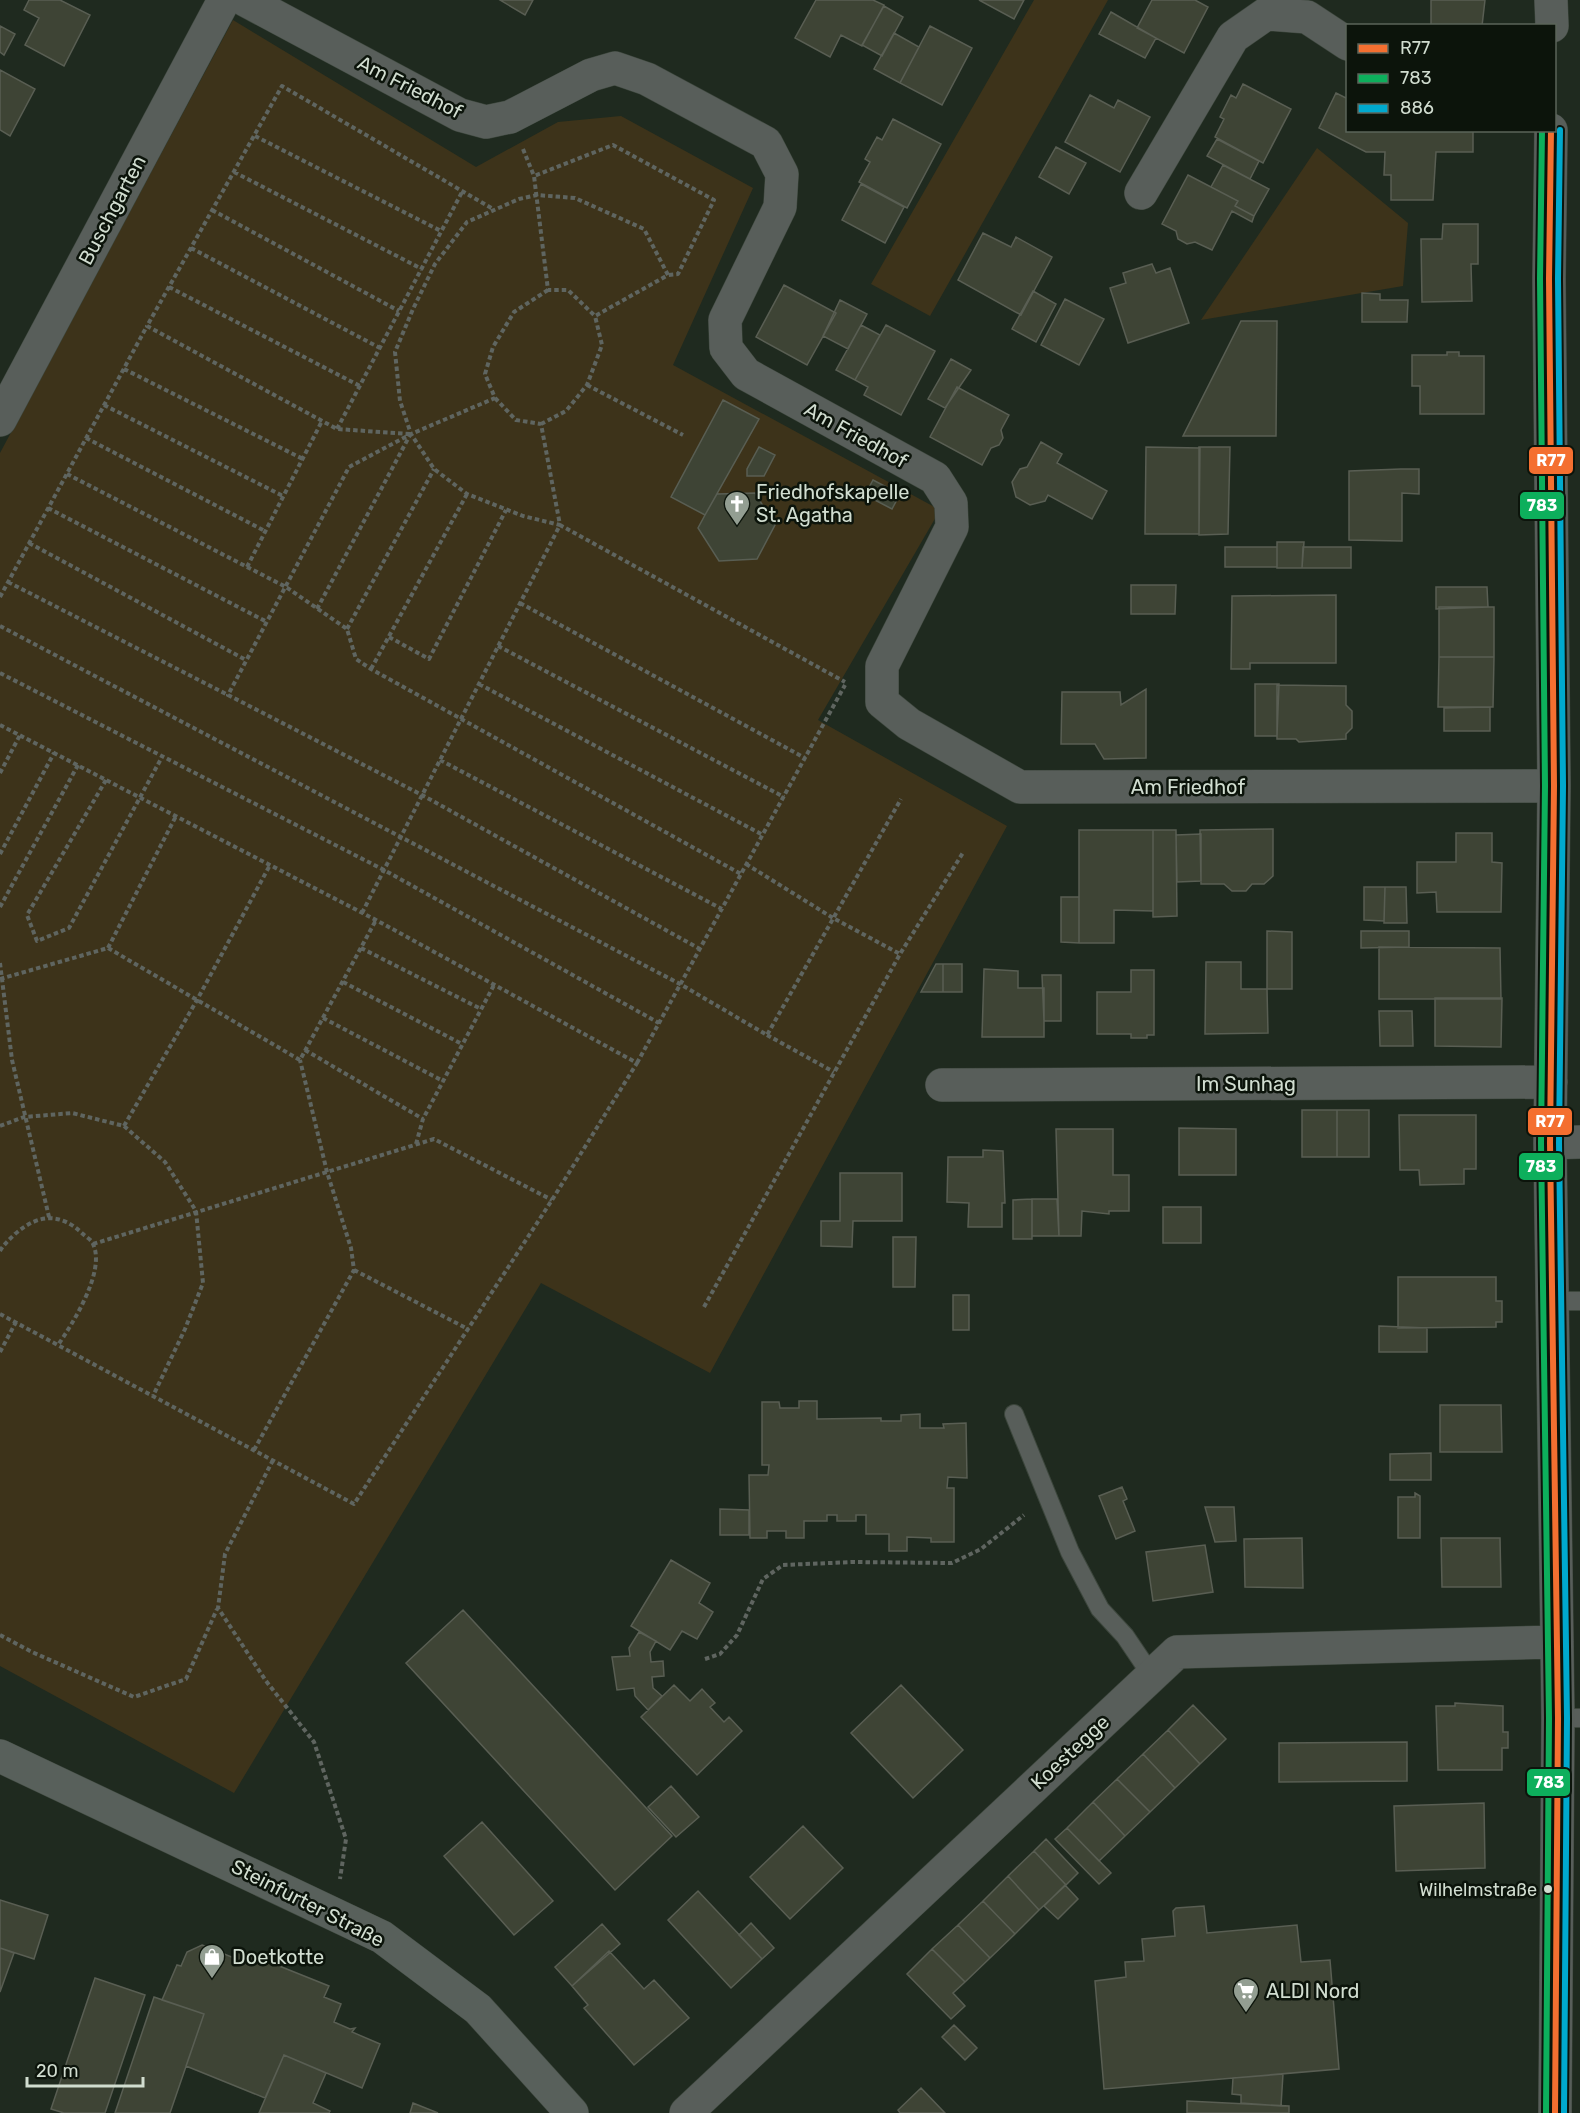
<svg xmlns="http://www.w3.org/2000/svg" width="1580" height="2113" viewBox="0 0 1580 2113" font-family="Rubik,sans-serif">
<rect width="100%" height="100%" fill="#1f2a1f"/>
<path fill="#3d331a" d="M1034,0H1108L930,316L871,284Z
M233,20L476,167L558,122L621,116L753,188L673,365L940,510L818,720L1007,826L710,1373L541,1283L234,1793L0,1666V453Z
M1317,148L1408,223L1403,286L1201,320Z"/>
<path fill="#3e4435" stroke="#595e53" stroke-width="1.5" d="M29,0H60L90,15L64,66L25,45L39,18L24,10Z
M500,0H533L525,15Z
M816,0H873L884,5L862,46L841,35L830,57L795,38Z
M979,0H1024L1014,19Z
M1152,0H1195L1208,7L1184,53L1137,28Z
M1431,0H1485L1482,26H1431Z
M884,6L903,17L882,56L862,45Z
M1111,12L1156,38L1145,58L1099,34Z
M0,26L15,34L4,55L0,52Z
M930,26L972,48L942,105L900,83Z
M894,33L919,47L900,83L874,69Z
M0,70L35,89L10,136L0,130Z
M1243,84L1291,109L1263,163L1215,137L1224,119L1220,117L1231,95L1236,98Z
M1336,93L1348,99V130H1473V152H1436L1433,200H1391V175H1384L1385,152H1366L1319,128Z
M1090,95L1114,108L1118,100L1150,117L1120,172L1065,142Z
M893,119L941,144L907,208L859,182L870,162L865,159L877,137L882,140Z
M1217,139L1259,161L1250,179L1207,156Z
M1056,147L1086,163L1069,194L1039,177Z
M1223,165L1269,189L1254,216L1235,206L1238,201L1211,187Z
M1188,175L1238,201L1235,206L1254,216L1252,222L1232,211L1212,250L1195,242L1187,244L1178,239L1176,231L1162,224Z
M861,184L904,207L885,243L842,220Z
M1443,224H1478V264H1471L1472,301L1422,302L1421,239H1442Z
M983,233L1011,247L1016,237L1052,257L1021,315L958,280Z
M1152,264L1156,273L1170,268L1189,323L1128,343L1110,288L1126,283L1123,273Z
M784,285L836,313L807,365L756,337Z
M1033,291L1056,304L1036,342L1012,329Z
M1362,293L1380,294V300H1408L1407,322H1362Z
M1065,299L1104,319L1079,365L1041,345Z
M840,300L867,314L848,349L823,336Z
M1241,321H1277L1276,436H1183Z
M861,325L880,335L855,380L836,370Z
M886,325L935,351L901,415L864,395L868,387L855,380Z
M1447,352H1459V356H1484V414H1420V386H1412V355H1447Z
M951,359L971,370L945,408L928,399Z
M957,387L1009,415L1001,430L1003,438L999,445L991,448L982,465L930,437Z
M723,400L759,419L705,515L671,497Z
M1041,442L1062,454L1057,463L1107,491L1092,519L1048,495L1045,501L1030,505L1016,497L1012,482L1020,469L1027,467Z
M759,447L775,455L764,476H747V469Z
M1146,447L1200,448L1199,534H1145Z
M1199,447H1230L1228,534L1199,535Z
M1401,469H1419V494L1402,493V541L1349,540V471Z
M873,480L900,494L892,509L865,495Z
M755,493L775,525L757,559L719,561L698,528L705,515L717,494Z
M1277,542H1304L1302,568H1277Z
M1225,547H1277V567H1225Z
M1303,547H1351V568H1302Z
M1131,585H1176L1175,614H1131Z
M1436,587H1487L1488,607L1436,609Z
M1336,595V663H1250V669H1231L1232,596Z
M1439,607H1494V657H1439Z
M1439,657H1494L1493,707H1438Z
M1255,684H1279L1277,736H1255Z
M1277,685L1346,686V705L1352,711V728L1346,734V739L1299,742L1296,739H1277Z
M1146,689V758L1104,759L1095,744H1061L1062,692H1120L1121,705Z
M1490,707V731H1444V708Z
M1273,829V876L1264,884H1252L1246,891H1232L1224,884H1201L1200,830Z
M1079,830H1153V911L1114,910V943H1079Z
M1153,830H1176L1177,916L1153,917Z
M1456,833H1492V862L1502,863L1501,912H1437L1436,892L1417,893V862H1456Z
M1201,834V881L1177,882L1176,835Z
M1364,887H1385L1384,921L1364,920Z
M1385,887H1406L1407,923H1384Z
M1061,897H1079V943L1061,942Z
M1267,931L1292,932V989H1267Z
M1361,931H1409V947L1361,948Z
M1379,947L1500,948L1501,999H1379Z
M1206,962H1241V989H1267L1268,1033L1205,1034Z
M936,964H943V992H921Z
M943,964H962V992H943Z
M984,969L1018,971V988H1044V1037H982Z
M1131,970H1154V1035H1147V1038H1131V1034H1097V992H1131Z
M1042,975H1061V1021H1044Z
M1435,998H1502L1501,1047L1435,1046Z
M1379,1011H1412L1413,1046H1380Z
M1302,1110H1337V1157H1302Z
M1337,1110H1369V1157H1337Z
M1399,1115H1476V1169H1464V1184L1420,1185L1419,1170H1400Z
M1179,1128L1236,1129V1175H1179Z
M1056,1129H1113V1175H1129V1211H1109V1214L1082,1211L1081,1236H1059Z
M983,1150L1003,1151L1005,1203H1002V1227H968L969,1203L947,1202L948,1157H983Z
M840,1173H902V1221H853L852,1247L821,1246V1221H840Z
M1032,1199V1239H1013V1200Z
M1032,1199H1057L1059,1236H1032Z
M1163,1207H1201V1243H1163Z
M893,1237H916L915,1287H893Z
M1398,1277H1496V1301H1502V1322H1496V1327L1398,1328Z
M953,1295H969V1330H953Z
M1379,1326L1427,1328V1352H1379Z
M799,1401H817V1419L881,1418V1421H901V1415L920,1414V1428H944L943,1424L966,1423L967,1478L948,1477L947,1488H954V1542H931V1538L907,1537V1551H889V1534H866V1515H856V1521H837V1515H827V1521H804V1538H786V1531H767V1538H750L749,1475H768L769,1465H762V1402H779L780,1408H799Z
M1440,1405H1501L1502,1452H1440Z
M1431,1453V1480H1390V1454Z
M1122,1487L1127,1499L1123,1501L1135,1531L1116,1539L1099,1496Z
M1415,1493L1420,1496V1538H1398V1497H1415Z
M1205,1507H1234L1236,1541L1215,1542Z
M720,1509L749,1510V1535H720Z
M1302,1538L1303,1588L1245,1587L1244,1539Z
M1441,1538H1500L1501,1587H1442Z
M1205,1545L1213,1592L1153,1601L1146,1552Z
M671,1560L710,1583L699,1603L713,1612L697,1639L682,1631L670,1650L631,1626Z
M463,1610L672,1836L615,1890L406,1663Z
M639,1632L656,1641L650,1652L651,1662L663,1661L664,1676L652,1677L653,1688L662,1696L648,1710L635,1696L634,1688L617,1690L612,1657L630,1656L629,1648Z
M674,1685L690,1701L702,1689L715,1703L710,1707L724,1722L729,1717L742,1731L697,1775L641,1717Z
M901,1685L963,1750L913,1798L851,1733Z
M1455,1703L1503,1706V1732H1508V1748H1502V1770H1438L1436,1706H1455Z
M1193,1705L1226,1739L1200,1764L1168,1730Z
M1168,1730L1200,1764L1175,1788L1143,1754Z
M1407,1742V1781L1279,1782V1743Z
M1143,1754L1175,1788L1150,1812L1117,1779Z
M1117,1779L1150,1812L1125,1836L1093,1802Z
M671,1786L699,1817L676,1837L648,1807Z
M1093,1802L1125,1836L1099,1861L1067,1828Z
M1484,1803L1485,1868L1396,1871L1394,1806Z
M482,1822L553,1901L514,1935L444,1856Z
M803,1826L843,1868L790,1919L750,1877Z
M1067,1828L1111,1873L1099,1884L1055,1839Z
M1046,1839L1078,1873L1066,1885L1034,1851Z
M1034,1851L1066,1885L1039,1910L1008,1876Z
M1008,1876L1039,1910L1015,1934L983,1901Z
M1065,1885L1078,1899L1058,1919L1044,1906Z
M698,1891L762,1959L731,1988L668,1920Z
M0,1900L48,1915L34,1959L0,1948Z
M983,1901L1015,1934L990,1958L958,1925Z
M1204,1906L1207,1933L1297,1925L1301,1962L1330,1960L1339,2069L1104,2089L1095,1981L1126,1977L1125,1962L1144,1961L1142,1939L1175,1936L1173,1911L1176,1908Z
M751,1923L774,1948L762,1959L739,1935Z
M602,1924L620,1944L572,1986L555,1967Z
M958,1925L990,1958L965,1982L932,1949Z
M202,1945L234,1958L237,1949L329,1986L324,1997L341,2004L334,2022L350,2029L355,2028L352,2032L380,2044L362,2088L284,2055L265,2098L186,2066L204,2014L162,2000L177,1965L181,1966L187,1952Z
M0,1948L14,1953L0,1992Z
M932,1949L965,1982L953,1993L965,2006L951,2019L907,1974Z
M609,1951L644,1989L654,1980L689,2018L634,2065L584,2008L588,2005L572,1986Z
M95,1978L145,1995L105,2113H64L51,2109Z
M154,1997L204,2014L170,2113H115Z
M954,2025L977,2048L965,2060L942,2037Z
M284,2055L326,2073L313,2103L330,2111L329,2113H259Z
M1283,2074L1281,2106L1241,2103V2095L1232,2094L1233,2078Z
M921,2088L945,2113H900L898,2110Z
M1187,2101L1289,2106V2113H1187Z
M413,2103L438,2113H410Z"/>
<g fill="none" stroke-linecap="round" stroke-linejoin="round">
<defs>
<path id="service" d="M1552,1301H1580
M1014,1414L1070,1552L1100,1609L1125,1636L1152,1676
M1558,1718H1580"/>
<path id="minor" d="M245,0L460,115L486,122L510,117L591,75L615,68L647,79L766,143L782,174L780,207L725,320L726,348L746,374L935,478L951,503L952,527L882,666V702L909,724L1020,787L1554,786
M1551,0L1552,26
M1551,130L1549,279L1554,786L1550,1143L1558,1718L1555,2113
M1141,193L1233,37L1266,14L1307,17L1348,44
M0,420L224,0
M942,1085L1551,1082
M1550,1143L1580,1142
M686,2113L1177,1652L1557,1642"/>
<path id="secondary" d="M0,1756L382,1937L478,2009L572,2113"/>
</defs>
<use href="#service" stroke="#3c463c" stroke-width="20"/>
<use href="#minor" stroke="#3c463c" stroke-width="34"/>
<use href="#secondary" stroke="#3c463c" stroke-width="34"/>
<path stroke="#5f6560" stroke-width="4" stroke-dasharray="4.5 3" stroke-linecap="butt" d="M255,136L441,231
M523,149L534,176
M234,172L422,269
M212,210L399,311
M191,248L380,348
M169,287L360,386
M548,290L514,312L493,347L485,374L495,398L411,434L349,467L228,695L422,795L700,949
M124,369L303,459
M587,385L683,435
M495,398L516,420L541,424L560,525L523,516L467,494L434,469L411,434L400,401L395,352L413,309L435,264L467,222L519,199L537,195L575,198L644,229L668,275L595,316L568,290H548L534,176L613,145L714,200L678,274L668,275
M104,405L283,496
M541,424L566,411L587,385L602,345L595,316
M337,429L462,192
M410,434L337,429L147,326L282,86L493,209
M86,438L265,531
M67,474L286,587L347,629L356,659L371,669L741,874
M48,508L267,622
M29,543L246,660
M247,567L322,421
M8,582L228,695
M0,597L147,326
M520,603L805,758
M317,609L410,435
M0,626L680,984L767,1035L901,799
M347,629L434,469
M389,637L429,659L506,510
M498,646L784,797
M371,669L467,494
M0,673L384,870L659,1023
M479,684L763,835
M0,725L376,920L637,1063L552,1200L354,1504L0,1314
M440,760L722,909
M0,773L20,735
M106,780L27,915L37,941L69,928L162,757
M0,854L54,753
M746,864L833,918L900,954
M0,907L78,765
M362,913L560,525L845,682
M108,948L176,816
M361,948L481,1009
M0,963L12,1060L49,1217
M0,979L108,948L300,1060L376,920
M343,982L462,1044
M323,1018L443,1081
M767,1035L834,1072
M305,1050L423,1119
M637,1063L845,685
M0,1126L24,1117L72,1113L124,1126L165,1162L196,1211L203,1283L185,1329L153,1396
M124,1126L197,1000L270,865
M416,1144L423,1119L494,985
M93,1244L434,1139L552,1200
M0,1251C4,1244 9,1240 15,1234C38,1214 60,1212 83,1234C86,1237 92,1240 93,1244C106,1271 73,1323 58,1345
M354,1270L468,1329
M704,1307L900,954L964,851
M0,1352L16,1322
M254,1450L354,1270L351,1248L327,1172L300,1060
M273,1460L225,1554L218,1608L266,1681L314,1742L346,1839L340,1879
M0,1635L32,1652L134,1697L186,1679L217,1609
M705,1659L720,1654L737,1635L763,1579L783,1565L853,1562L952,1563L981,1549L1024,1515"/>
<use href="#service" stroke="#585e5a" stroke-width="18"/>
<use href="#minor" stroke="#585e5a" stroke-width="33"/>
<use href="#secondary" stroke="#58605b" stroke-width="33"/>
<defs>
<path id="bus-1" d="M1551,130L1549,279L1554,786L1550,1143L1558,1718L1555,2113"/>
<path id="bus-2" d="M1542,130L1540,279L1545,786L1541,1143L1549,1718L1546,2113"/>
<path id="bus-3" d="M1560,130L1558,279L1563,786L1559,1143L1567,1718L1564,2113"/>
</defs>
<use href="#bus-1" stroke="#0c140b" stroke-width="10"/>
<use href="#bus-2" stroke="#0c140b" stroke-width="10"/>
<use href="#bus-3" stroke="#0c140b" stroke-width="10"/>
<use href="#bus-1" stroke="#f46f30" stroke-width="6"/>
<use href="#bus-2" stroke="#0daf5c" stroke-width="6"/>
<use href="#bus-3" stroke="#00a9ce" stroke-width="6"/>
</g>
<defs>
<symbol id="church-pin" viewBox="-11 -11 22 30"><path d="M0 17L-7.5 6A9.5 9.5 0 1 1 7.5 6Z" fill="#939e92" stroke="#0c140b"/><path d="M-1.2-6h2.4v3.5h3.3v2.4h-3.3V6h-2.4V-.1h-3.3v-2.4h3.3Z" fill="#fff"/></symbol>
<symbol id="shop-pin" viewBox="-11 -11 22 30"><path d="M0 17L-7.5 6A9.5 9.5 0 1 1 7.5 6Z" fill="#939e92" stroke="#0c140b"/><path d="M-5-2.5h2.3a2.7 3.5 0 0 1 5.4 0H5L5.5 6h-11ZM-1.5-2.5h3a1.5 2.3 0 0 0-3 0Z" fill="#fff"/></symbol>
<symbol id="supermarket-pin" viewBox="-11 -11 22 30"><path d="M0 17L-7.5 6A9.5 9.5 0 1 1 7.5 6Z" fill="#939e92" stroke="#0c140b"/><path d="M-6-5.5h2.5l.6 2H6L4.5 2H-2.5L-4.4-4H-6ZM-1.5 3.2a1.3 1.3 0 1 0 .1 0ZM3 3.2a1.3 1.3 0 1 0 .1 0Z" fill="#fff"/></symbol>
</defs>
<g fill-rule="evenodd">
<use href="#church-pin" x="722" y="489" width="30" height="40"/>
<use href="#shop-pin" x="197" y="1942" width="30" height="40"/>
<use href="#supermarket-pin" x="1231" y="1976" width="30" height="40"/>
</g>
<circle fill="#d1ddd0" stroke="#0c140b" stroke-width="2" cx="1548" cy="1889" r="5"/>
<g text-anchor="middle" stroke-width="5" stroke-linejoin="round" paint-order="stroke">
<g font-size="18" fill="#d1ddd0" stroke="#0c140b" text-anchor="end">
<text x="1537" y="1896">Wilhelmstraße</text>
</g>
<g font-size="20" fill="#d1ddd0" stroke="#0c140b">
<text transform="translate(410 87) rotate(27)" y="7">Am Friedhof</text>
<text transform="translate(112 210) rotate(-62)" y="7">Buschgarten</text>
<text transform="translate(856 435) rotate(29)" y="7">Am Friedhof</text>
<text x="1188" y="794">Am Friedhof</text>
<text x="1246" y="1091">Im Sunhag</text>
<text transform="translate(1070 1752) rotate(-43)" y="7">Koestegge</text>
<text transform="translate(308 1903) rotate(27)" y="7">Steinfurter Straße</text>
</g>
<g font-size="20" fill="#d1ddd0" stroke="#0c140b" text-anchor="start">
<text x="756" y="499">Friedhofskapelle<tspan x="756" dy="23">St. Agatha</tspan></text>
<text x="232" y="1964">Doetkotte</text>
<text x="1266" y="1998">ALDI Nord</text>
</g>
</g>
<g stroke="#0c140b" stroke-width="2">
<rect x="1528" y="446" width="46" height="29" rx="6" fill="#f46f30"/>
<rect x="1519" y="491" width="46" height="29" rx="6" fill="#0daf5c"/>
<rect x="1527" y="1107" width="46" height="29" rx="6" fill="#f46f30"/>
<rect x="1518" y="1152" width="46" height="29" rx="6" fill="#0daf5c"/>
<rect x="1526" y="1768" width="45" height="29" rx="6" fill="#0daf5c"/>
</g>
<g font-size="16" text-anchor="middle" font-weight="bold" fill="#fff">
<text x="1551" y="466">R77</text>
<text x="1542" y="511">783</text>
<text x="1550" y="1127">R77</text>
<text x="1541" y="1172">783</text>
<text x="1549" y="1788">783</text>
</g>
<rect x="1346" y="24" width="210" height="108" fill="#0c140b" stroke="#5b645a" stroke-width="1.5"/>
<rect x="1358" y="44" width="30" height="9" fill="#f46f30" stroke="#5b645a" stroke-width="1.5"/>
<text x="1400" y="54" font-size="18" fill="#d1ddd0">R77</text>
<rect x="1358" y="74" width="30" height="9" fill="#0daf5c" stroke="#5b645a" stroke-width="1.5"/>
<text x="1400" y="84" font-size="18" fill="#d1ddd0">783</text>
<rect x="1358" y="104" width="30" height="9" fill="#00a9ce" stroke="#5b645a" stroke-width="1.5"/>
<text x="1400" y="114" font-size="18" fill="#d1ddd0">886</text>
<path d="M27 2077v9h116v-9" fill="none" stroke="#d1ddd0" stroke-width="3"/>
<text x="36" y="2077" font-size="18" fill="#d1ddd0" stroke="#0c140b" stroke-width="4.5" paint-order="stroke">20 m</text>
</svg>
